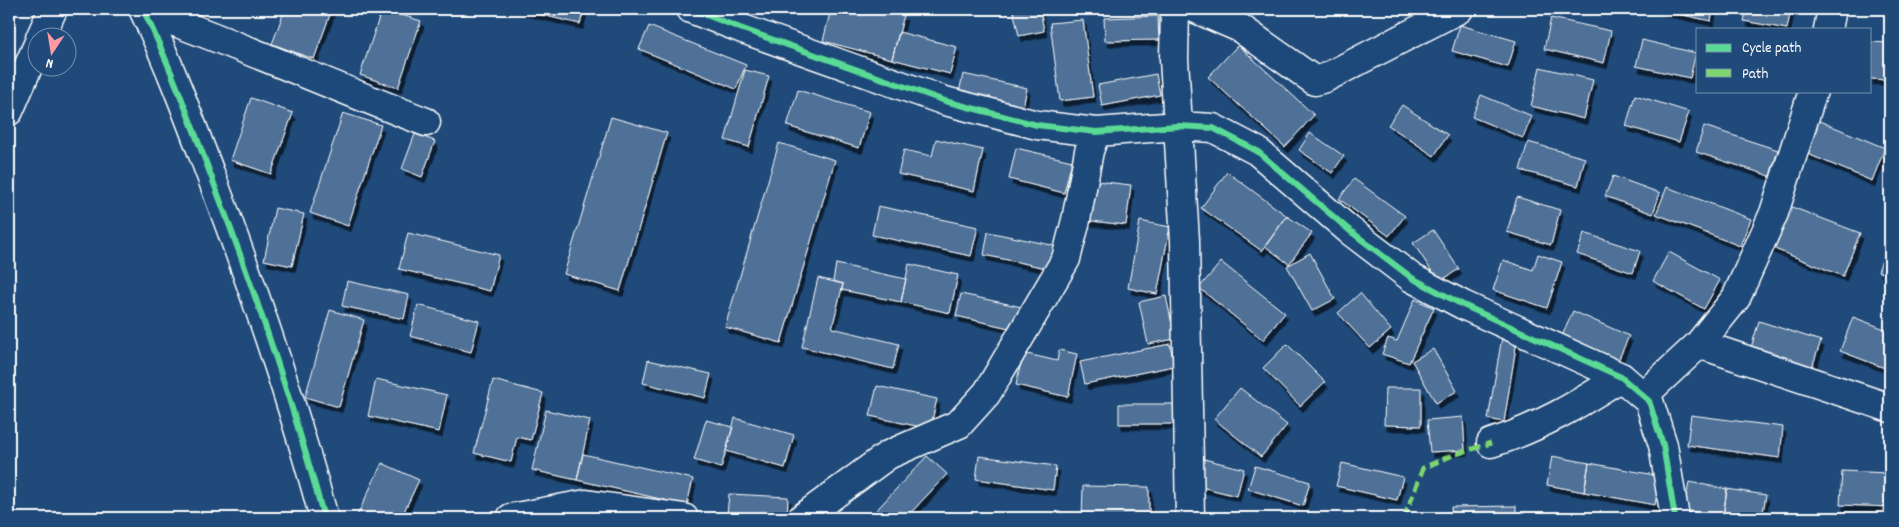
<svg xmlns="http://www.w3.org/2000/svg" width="1899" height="527" viewBox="0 0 1899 527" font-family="Dekko,sans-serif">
<defs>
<filter id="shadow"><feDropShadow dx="3" dy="5.5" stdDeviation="0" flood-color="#0009"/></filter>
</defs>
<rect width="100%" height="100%" fill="#1f4a7a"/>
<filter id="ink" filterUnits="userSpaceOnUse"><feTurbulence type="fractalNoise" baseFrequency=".02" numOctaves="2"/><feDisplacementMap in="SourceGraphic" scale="10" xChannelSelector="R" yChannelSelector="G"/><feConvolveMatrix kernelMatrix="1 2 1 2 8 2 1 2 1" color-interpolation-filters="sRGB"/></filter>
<g filter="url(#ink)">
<path fill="#507197" stroke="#fff" filter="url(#shadow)" d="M174,9H203L195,22Z
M285,9H332L314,59L272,44Z
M382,9L421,21L398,88L360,75Z
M517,9H584L580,24Z
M831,9H879L904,15L892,59L823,41Z
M1013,9H1040L1044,31L1019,36Z
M1656,9H1713L1711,21Z
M1747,9H1791L1787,29L1744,21Z
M1158,16L1159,40L1105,41L1104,18Z
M1551,18L1611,31L1604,63L1544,49Z
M1083,20L1093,97L1060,101L1050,23Z
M1460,25L1516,41L1508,67L1452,51Z
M649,26L746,65L736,89L639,49Z
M899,32L957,47L950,74L892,59Z
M1642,40L1696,53L1690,78L1636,66Z
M1870,42L1890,43V80L1870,79Z
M1238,45L1314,115L1285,147L1208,77Z
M1540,67L1593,80L1584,119L1531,106Z
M745,70L769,76L749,147L725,140Z
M963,74L1027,88L1022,112L958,97Z
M1156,74L1160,95L1102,106L1098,85Z
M798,90L870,112L859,148L787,126Z
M1481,95L1532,116L1523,138L1472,117Z
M1635,95L1689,112L1679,142L1626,126Z
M251,98L293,113L271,174L230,160Z
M1402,105L1448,135L1434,156L1388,125Z
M343,113L381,125L348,226L310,213Z
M611,117L667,133L620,291L564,274Z
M1817,120L1885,148L1872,181L1803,152Z
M1704,126L1778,150L1770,176L1696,152Z
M1310,133L1344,156L1332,173L1299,150Z
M415,134L435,141L422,177L402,169Z
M936,139L983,150L974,191L898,174L904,150L932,156Z
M1528,142L1585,158L1578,186L1520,170Z
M779,143L835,160L781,343L725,327Z
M1016,148L1072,161L1064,193L1009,179Z
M1227,172L1287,216L1262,251L1201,208Z
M1613,176L1660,193L1653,214L1605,196Z
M1354,179L1405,216L1389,236L1339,199Z
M1088,180L1131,185L1126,225L1083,220Z
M1667,187L1751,219L1740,246L1656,214Z
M1517,197L1560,210L1551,245L1507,232Z
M1784,204L1860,233L1843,276L1767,246Z
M878,206L978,227L971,256L872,235Z
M275,208L304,214L292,266L264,260Z
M1287,216L1312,233L1289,264L1265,246Z
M1140,221L1170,227L1157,294L1128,288Z
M1433,230L1459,269L1439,282L1413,243Z
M988,232L1056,246L1051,269L984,255Z
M408,233L499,255L490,291L399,269Z
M1584,233L1640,251L1633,273L1577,254Z
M1890,239V276L1878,271Z
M1669,252L1720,280L1704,309L1653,281Z
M1310,253L1335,299L1312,311L1287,266Z
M1538,254L1562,262L1547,308L1493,290L1503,260L1533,270Z
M1221,262L1285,313L1263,340L1199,288Z
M836,264L906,279L901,302L842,290L843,284L833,281Z
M909,264L958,275L950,313L901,302Z
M818,278L843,284L832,328L899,344L893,369L802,347Z
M347,281L409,295L404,319L342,306Z
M1360,293L1391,330L1370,348L1338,313Z
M961,294L1022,307L1018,330L956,316Z
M1166,296L1175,339L1148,344L1139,302Z
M1415,299L1434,308L1409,363L1382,354L1388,338L1397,341Z
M418,305L479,321L471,352L410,336Z
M330,310L364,320L339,407L305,397Z
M1573,311L1629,336L1618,361L1562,336Z
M1853,317L1890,331V370L1840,351Z
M1759,321L1821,341L1811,370L1750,351Z
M1502,337L1517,340L1504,422L1488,419Z
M1170,344L1174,366L1085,384L1080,362Z
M1287,344L1325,382L1300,406L1263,368Z
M1433,349L1457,391L1436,403L1412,361Z
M1059,350L1077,354L1068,397L1016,385L1023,353L1057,361Z
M648,360L711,374L705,398L643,383Z
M376,379L447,395L439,432L368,416Z
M493,380L543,393L531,440L517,437L511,462L474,453Z
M877,386L937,399L930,429L870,416Z
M1240,388L1287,425L1261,457L1214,419Z
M1385,388H1421V426L1384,425Z
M1119,404H1179V424H1119Z
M546,410L590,420L577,480L532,470Z
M1691,415L1783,427L1780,458L1687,445Z
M1463,417L1465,450L1430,452L1427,420Z
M735,418L794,435L785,468L726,451Z
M706,420L733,427L721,468L694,460Z
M583,454L693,479L687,505L577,480Z
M927,456L947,474L906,518H869Z
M979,456L1056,466L1053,490L976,479Z
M1552,456L1589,463L1584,492L1547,485Z
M1204,459L1244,469L1237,496L1197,486Z
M382,463L419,480L401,518H356Z
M1342,463L1403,477L1397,500L1336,486Z
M1589,463L1660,476L1655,505L1584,492Z
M1255,466L1310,482L1303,506L1248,489Z
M1842,471L1890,473V507L1840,505Z
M1689,482L1727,489L1723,517L1684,510Z
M1083,486L1149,487V518H1082Z
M1727,489L1766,495L1762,518L1723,517Z
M729,494L788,497L787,518L727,514Z
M1516,506V518H1452L1451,507Z"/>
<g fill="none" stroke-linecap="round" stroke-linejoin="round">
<defs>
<path id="minor" d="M143,9C170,65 191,123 213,181C255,292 293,403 324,518
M691,9L740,28L945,101L1037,125L1096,132L1178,126L1213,128L1257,151L1349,230L1412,278L1463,305L1621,377L1649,401L1663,445L1675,518
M1175,9L1174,59L1185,241L1190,518
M1196,9L1240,28L1315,81L1325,78L1459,9
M145,11C240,45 332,86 426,122
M1828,29L1832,9
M40,38L53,9
M9,111L38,44
M1699,344L1890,408
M1643,396L1699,344L1736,298L1774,213L1813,91
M1491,443C1539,428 1579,404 1621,377
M511,518L586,504L684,518
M802,518L888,455L959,424L987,393L1066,259L1076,220L1089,151L1096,132"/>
</defs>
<use href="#minor" stroke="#fff" stroke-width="31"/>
<use href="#minor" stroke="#1f4a7a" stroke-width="28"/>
<path stroke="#7fd670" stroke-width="5" stroke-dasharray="10 5" stroke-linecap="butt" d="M1404,518L1423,468L1453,455L1491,443"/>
<defs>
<path id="cycleway" d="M143,9C170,65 191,123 213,181C255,292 293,403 324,518
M691,9L740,28L945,101L1037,125L1096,132L1178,126L1213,128L1257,151L1349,230L1412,278L1463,305L1621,377L1649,401L1663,445L1675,518"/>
</defs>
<use href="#cycleway" stroke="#1f4a7a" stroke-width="9"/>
<use href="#cycleway" stroke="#5adb95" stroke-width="6"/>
</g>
</g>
<rect width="1899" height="527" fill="none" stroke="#1f4a7a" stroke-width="30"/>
<rect x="15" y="15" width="1869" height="497" fill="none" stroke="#fff" stroke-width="2" filter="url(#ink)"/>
<rect x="1696" y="28" width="175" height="65" fill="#1f4a7a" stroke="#7992af"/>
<rect x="1706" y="44" width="25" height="8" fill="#5adb95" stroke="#7992af"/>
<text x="1742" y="52" font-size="15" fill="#ffffff">Cycle path</text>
<rect x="1706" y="69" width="25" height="8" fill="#7fd670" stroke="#7992af"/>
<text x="1742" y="78" font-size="15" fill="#ffffff">Path</text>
<g transform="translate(52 52) rotate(192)"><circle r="24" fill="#1f4a7a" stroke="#7992af"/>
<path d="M0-4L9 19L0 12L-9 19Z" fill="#ff9aa2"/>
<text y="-8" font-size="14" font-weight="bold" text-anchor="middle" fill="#ffffff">N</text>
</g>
</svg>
